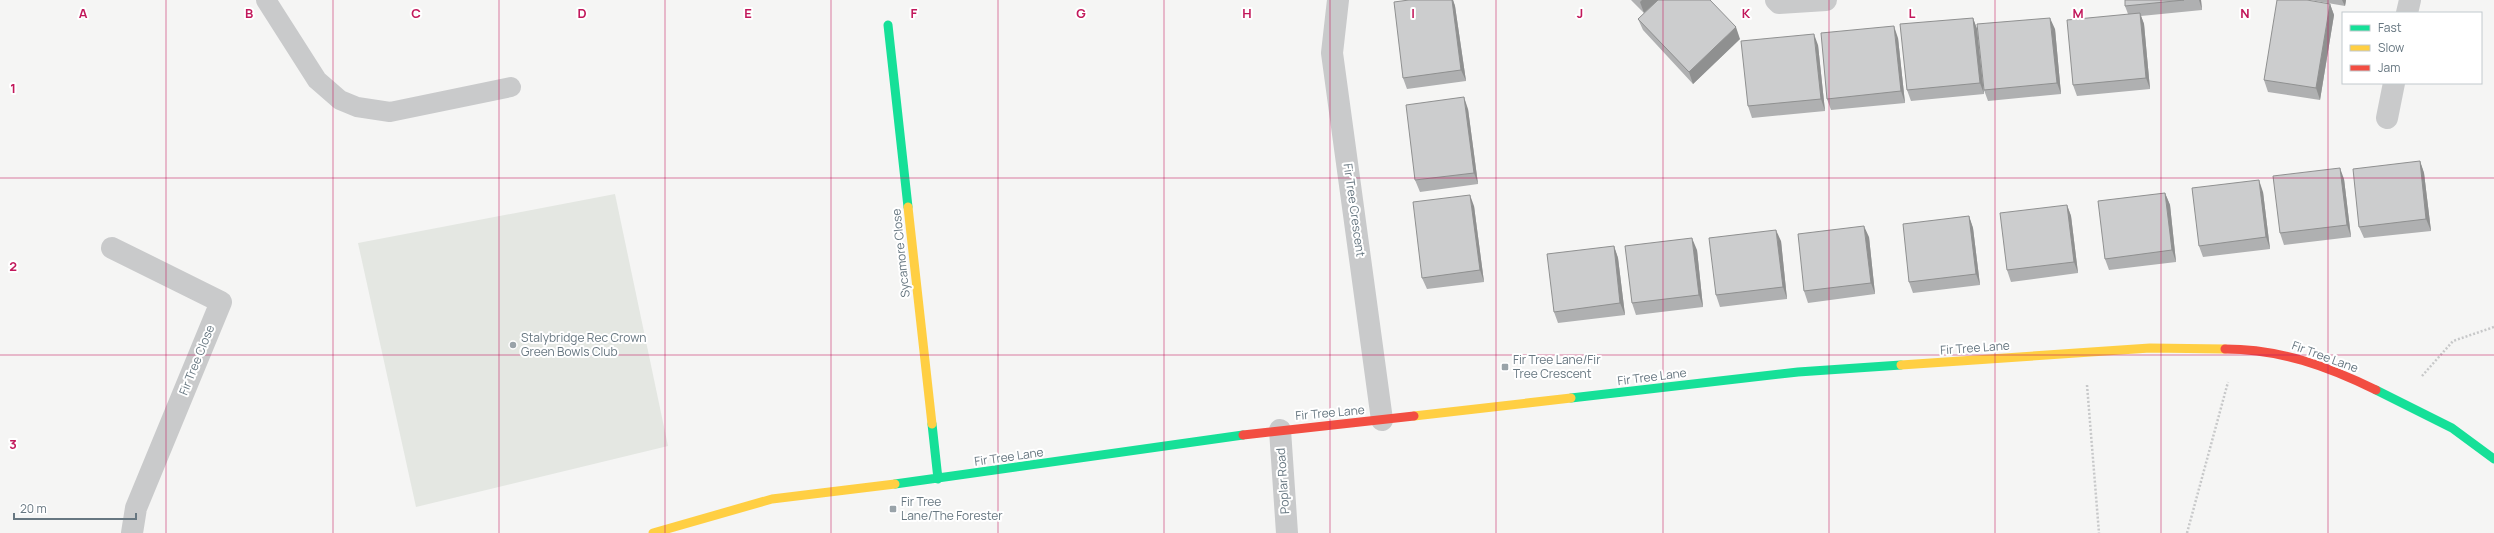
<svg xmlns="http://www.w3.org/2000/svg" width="2494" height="533" viewBox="0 0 2494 533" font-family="Manrope,sans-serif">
<rect width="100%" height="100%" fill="#f5f5f4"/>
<path fill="#e4e7e2" d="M615,194L668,446L416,507L358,243Z"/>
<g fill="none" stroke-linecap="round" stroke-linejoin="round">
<path stroke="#c7c8c9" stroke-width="2.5" stroke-dasharray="2 2" stroke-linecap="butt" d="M2422,376L2453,341L2494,327
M2087,385L2099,533
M2187,533L2228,382"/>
<path stroke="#c9cacb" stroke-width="20" d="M266,0L317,80L340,100L357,107L390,112L511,87"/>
<path stroke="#c9cacb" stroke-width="22" d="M1338,0L1332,53L1382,420
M1776,0L1779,3L1826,0
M2407,13L2410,0
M2387,118L2394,83
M112,248L221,302L136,508L132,533
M1280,430L1287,533"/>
<path stroke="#16e098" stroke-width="9" d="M888,25L908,207
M2376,390L2452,428L2494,459
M1571,398L1798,372L1901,365
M932,424L938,479
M895,484L1243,435"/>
<path stroke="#ffcf43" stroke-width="9" d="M908,207L932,424
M1901,365L2150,348L2225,349
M1414,416L1571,398
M653,533L772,499L895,484"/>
<path stroke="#f24e42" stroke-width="9" d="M2225,349C2280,349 2327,366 2376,390
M1243,435L1414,416"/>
</g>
<path fill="#afb0b1" d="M1409,0H1453L1455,6L1466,81L1407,89L1403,78Z
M1631,0H1658L1644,13Z
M2125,0H2201L2202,10L2141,16L2144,24L2150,89L2077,96L2073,85L2128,14L2125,6Z
M2310,0H2346L2345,6Z
M2330,4L2334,15L2320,100L2268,92L2264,80Z
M1973,18L1977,29L1984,94L1911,101L1907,90Z
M1638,19L1740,39L1693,84L1643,30Z
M2055,29L2061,94L1988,101L1984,90Z
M1898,38L1905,103L1831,110L1827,99Z
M1818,45L1825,111L1752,118L1748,106Z
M1468,109L1478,184L1420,192L1415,180Z
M2420,161L2424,173L2431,231L2364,238L2359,227Z
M2344,179L2351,237L2284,245L2280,233Z
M2263,192L2270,249L2203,257L2199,246Z
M2165,193L2170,205L2176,262L2109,270L2105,259Z
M2067,205L2071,216L2078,273L2011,282L2007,270Z
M1474,206L1484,282L1427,289L1422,278Z
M1969,216L1973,228L1980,285L1913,293L1909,282Z
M1869,237L1875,294L1808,303L1804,291Z
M1781,241L1787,299L1720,307L1716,295Z
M1614,246L1618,258L1625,315L1558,323L1554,312Z
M1697,250L1703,307L1636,315L1632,303Z"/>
<path fill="#8f9090" d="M1452,0H1453L1455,6L1466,81L1461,70Z
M1642,0H1658L1644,13L1640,2Z
M2199,0H2201L2202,10Z
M2342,0H2346L2345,6Z
M2330,4L2334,15L2320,100L2316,88Z
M2140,13L2144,24L2150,89L2146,78Z
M1973,18L1977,29L1984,94L1980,83Z
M2050,18L2055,29L2061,94L2057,83Z
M1894,26L1898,38L1905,103L1901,91Z
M1736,27L1740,39L1693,84L1689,72Z
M1814,34L1818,45L1825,111L1821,99Z
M1464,97L1468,109L1478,184L1474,173Z
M2420,161L2424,173L2431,231L2426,219Z
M2340,168L2344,179L2351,237L2347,225Z
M2259,180L2263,192L2270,249L2266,237Z
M2165,193L2170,205L2176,262L2172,250Z
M1470,195L1474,206L1484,282L1480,270Z
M2067,205L2071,216L2078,273L2074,262Z
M1969,216L1973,228L1980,285L1976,274Z
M1864,226L1869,237L1875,294L1871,283Z
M1776,230L1781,241L1787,299L1783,287Z
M1692,238L1697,250L1703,307L1699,295Z
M1614,246L1618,258L1625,315L1620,303Z"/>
<path fill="#cccdce" stroke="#8f9090" d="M1409,0H1452L1461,70L1403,78L1394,2Z
M1658,0H1710L1736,27L1689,72L1638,19Z
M2125,0H2184L2125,6Z
M2277,0H2307L2330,4L2316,88L2264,80Z
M2140,13L2146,78L2073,85L2067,20Z
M1973,18L1980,83L1907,90L1900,24Z
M2050,18L2057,83L1984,90L1977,24Z
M1894,26L1901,91L1827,99L1821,33Z
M1814,34L1821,99L1748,106L1741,41Z
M1464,97L1474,173L1415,180L1406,105Z
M2420,161L2426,219L2359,227L2353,169Z
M2340,168L2347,225L2280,233L2273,176Z
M2259,180L2266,237L2199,246L2192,188Z
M2165,193L2172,250L2105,259L2098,201Z
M1470,195L1480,270L1422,278L1413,202Z
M2067,205L2074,262L2007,270L2000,213Z
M1969,216L1976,274L1909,282L1903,224Z
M1864,226L1871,283L1804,291L1798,234Z
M1776,230L1783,287L1716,295L1709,238Z
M1692,238L1699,295L1632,303L1625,246Z
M1614,246L1620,303L1554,312L1547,254Z"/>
<path fill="none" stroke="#c2185b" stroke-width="1" stroke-opacity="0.55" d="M166,0V533M333,0V533M499,0V533M665,0V533M831,0V533M998,0V533M1164,0V533M1330,0V533M1496,0V533M1663,0V533M1829,0V533M1995,0V533M2161,0V533M2328,0V533M0,178H2494M0,355H2494"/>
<g fill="#99a3a9" stroke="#fff" stroke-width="1.5">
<circle cx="513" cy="345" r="4"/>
<rect x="1501" y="363" width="8" height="8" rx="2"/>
<rect x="889" y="505" width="8" height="8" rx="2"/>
</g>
<g text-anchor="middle" stroke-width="4" stroke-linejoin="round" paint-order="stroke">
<g font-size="12" fill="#677781" stroke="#fff">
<text transform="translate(1354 210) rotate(82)" y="4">Fir Tree Crescent</text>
<text transform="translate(901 253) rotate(-96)" y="4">Sycamore Close</text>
<text transform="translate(1975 348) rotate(-4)" y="4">Fir Tree Lane</text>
<text transform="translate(2325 357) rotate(20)" y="4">Fir Tree Lane</text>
<text transform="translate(197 360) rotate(-68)" y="4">Fir Tree Close</text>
<text transform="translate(1652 377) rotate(-7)" y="4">Fir Tree Lane</text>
<text transform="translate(1330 413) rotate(-5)" y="4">Fir Tree Lane</text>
<text transform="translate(1009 457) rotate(-8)" y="4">Fir Tree Lane</text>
<text transform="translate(1283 481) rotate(-94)" y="4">Poplar Road</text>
</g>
<g font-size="12" fill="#677781" stroke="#fff" text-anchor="start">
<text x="521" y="342">Stalybridge Rec Crown<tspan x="521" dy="14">Green Bowls Club</tspan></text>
<text x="1513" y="364">Fir Tree Lane/Fir<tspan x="1513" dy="14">Tree Crescent</tspan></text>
<text x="901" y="506">Fir Tree<tspan x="901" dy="14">Lane/The Forester</tspan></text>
</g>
</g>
<g font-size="13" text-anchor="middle" font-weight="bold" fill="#c2185b" stroke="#fff" stroke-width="4" stroke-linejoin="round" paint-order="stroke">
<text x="83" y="18">A</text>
<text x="249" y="18">B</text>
<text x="416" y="18">C</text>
<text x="582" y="18">D</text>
<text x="748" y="18">E</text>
<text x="914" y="18">F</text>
<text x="1081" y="18">G</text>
<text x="1247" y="18">H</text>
<text x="1413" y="18">I</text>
<text x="1580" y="18">J</text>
<text x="1746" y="18">K</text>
<text x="1912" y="18">L</text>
<text x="2078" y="18">M</text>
<text x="2245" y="18">N</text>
<text x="13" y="93">1</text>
<text x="13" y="271">2</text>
<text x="13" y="449">3</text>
</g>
<rect x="2342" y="12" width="140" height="72" fill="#ffffff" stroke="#c2c9cd"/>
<rect x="2350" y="25" width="20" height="6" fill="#16e098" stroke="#c2c9cd"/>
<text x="2378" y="32" font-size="12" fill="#677781">Fast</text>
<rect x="2350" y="45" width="20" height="6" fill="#ffcf43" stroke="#c2c9cd"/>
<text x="2378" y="52" font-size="12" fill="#677781">Slow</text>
<rect x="2350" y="65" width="20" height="6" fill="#f24e42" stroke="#c2c9cd"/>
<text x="2378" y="72" font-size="12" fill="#677781">Jam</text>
<path d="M14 513v6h122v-6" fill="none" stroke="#677781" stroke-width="2"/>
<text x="20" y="513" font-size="12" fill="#677781" stroke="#ffffff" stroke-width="3" paint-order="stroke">20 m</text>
</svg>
